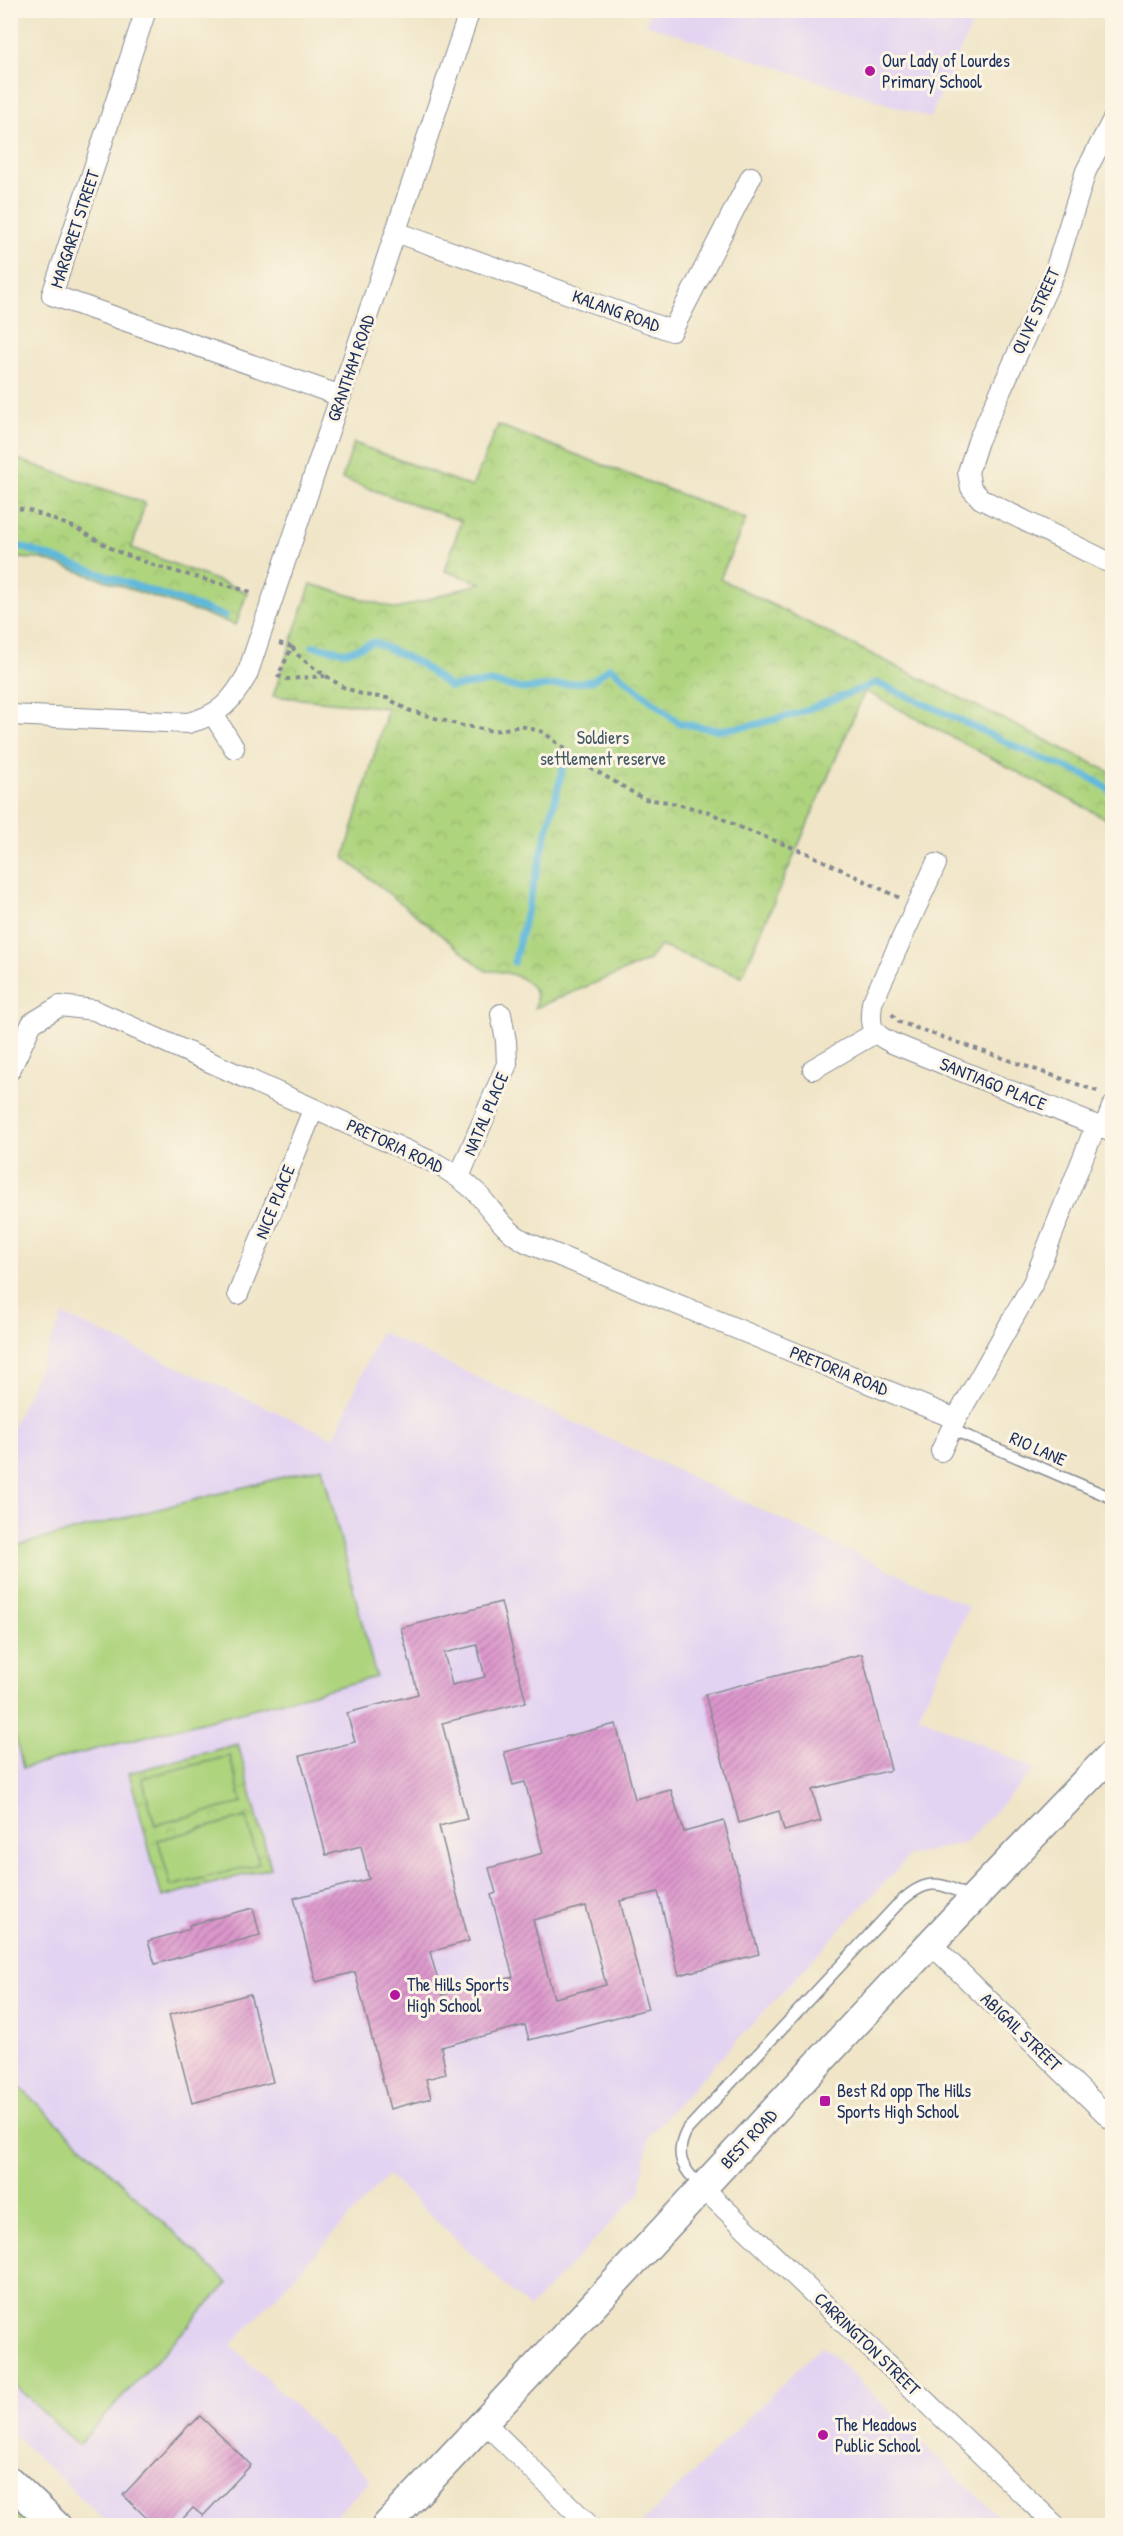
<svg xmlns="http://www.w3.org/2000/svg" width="1123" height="2536" viewBox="0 0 1123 2536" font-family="'Patrick Hand',sans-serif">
<defs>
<pattern id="park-crowns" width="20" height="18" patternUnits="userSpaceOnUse" patternTransform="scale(1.5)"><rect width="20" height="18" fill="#aed47e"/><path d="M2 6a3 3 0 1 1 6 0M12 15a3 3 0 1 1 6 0" fill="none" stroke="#95b66f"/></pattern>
<pattern id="building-hatch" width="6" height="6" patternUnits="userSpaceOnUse" patternTransform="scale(1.5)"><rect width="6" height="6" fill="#dd97cc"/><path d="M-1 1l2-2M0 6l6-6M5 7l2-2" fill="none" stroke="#b27ca9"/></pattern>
</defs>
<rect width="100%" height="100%" fill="#fcf5e5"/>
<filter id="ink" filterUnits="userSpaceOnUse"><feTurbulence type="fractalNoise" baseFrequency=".0167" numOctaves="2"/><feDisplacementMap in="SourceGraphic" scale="12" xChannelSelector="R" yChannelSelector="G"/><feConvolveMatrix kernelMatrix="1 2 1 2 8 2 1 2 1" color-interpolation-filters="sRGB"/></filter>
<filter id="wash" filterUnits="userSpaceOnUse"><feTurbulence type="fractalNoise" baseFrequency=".008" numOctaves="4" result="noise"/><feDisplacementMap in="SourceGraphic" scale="24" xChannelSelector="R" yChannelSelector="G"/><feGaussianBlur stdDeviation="1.35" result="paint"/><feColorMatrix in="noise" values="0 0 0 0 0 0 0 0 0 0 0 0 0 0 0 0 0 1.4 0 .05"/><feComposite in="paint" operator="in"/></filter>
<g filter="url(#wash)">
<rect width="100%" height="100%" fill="#f0e5c7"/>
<path fill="#e3d3f2" d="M650,11L978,10V11L930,118L646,24Z
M63,1315L334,1438L380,1332L969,1607L918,1716L1035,1769L966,1842L909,1856L649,2135L640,2193L529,2308L388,2175L231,2345L371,2479L327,2525H110L11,2432L10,1432Z
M822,2345L1007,2525H640Z"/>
<path fill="url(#park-crowns)" stroke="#64826e" stroke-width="1.5" d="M498,425L746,519L720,579L1112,773V822L865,691L742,976L660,946L648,961L535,1008C543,980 508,970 486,971L344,858L388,708L273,696L311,584L397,609L481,583L445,571L461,521L342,479L354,443L472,487Z
M11,457L145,503L132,548L247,592L236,625L42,559L11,558Z
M238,1744L271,1868L162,1897L129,1773Z
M11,2504L33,2525H11Z"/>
<path fill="#aed47e" stroke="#64826e" stroke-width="1.5" d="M322,1467L376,1677L23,1768L11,1720V1547Z
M230,1756L242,1803L155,1825L142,1778Z
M246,1817L259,1864L171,1886L158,1840Z
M11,2079L228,2283L78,2445L11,2382Z"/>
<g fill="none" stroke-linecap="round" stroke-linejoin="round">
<path stroke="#5fb8dc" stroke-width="7" d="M10,543L225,616
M313,646L347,652L374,642L419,663L450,687L491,682L522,689L592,681L610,667L679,723L718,730L749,726L796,714L876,683C930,704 981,731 1034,755C1061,767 1090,773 1112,792
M514,962L565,760"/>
</g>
<g id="blocks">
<path fill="url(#building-hatch)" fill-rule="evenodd" d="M501,1602L526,1702L442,1723L467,1819L439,1826L469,1941L430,1952L442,1995L513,1977L491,1895L496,1893L489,1868L543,1853L525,1782L513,1785L504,1752L616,1724L635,1799L671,1790L684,1832L724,1821L759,1954L679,1975L658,1892L620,1901L648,2009L529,2040L525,2025L441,2047L446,2074L426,2079L431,2098L390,2109L355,1972L316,1982L294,1898L369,1879L361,1846L326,1855L300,1756L355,1742L347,1713L418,1694L401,1628ZM477,1645L485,1677L452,1685L444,1653ZM586,1906L606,1985L554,1998L533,1920Z
M862,1654L891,1770L812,1790L821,1821L784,1831L779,1811L739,1823L705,1694Z
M253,1908L260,1935L155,1964L148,1941L190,1929L189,1925Z
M250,1994L273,2082L192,2103L169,2015Z
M200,2416L251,2465L203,2516L193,2508L176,2526H155L123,2495L190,2424L191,2425Z"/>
</g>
</g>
<g filter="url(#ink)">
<use href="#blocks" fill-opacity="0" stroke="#868a92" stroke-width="1.5"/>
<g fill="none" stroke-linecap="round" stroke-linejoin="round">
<defs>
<path id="lane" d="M951,1429L1112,1498
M703,2188C683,2170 673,2156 687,2130L896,1906C925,1878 938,1879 972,1899"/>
<path id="street" d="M146,10L52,295L341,396
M1112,121L1086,171L1055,271L978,441L968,472L971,488L981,499L1112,564
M396,232L672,331L751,177
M213,714L234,748
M10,715L188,723C220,715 232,701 247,675L470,10
M936,864L872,1003C869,1027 871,1033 892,1043L1112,1132
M813,1069L875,1033
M10,1070L32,1023L60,1006L94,1010L437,1164C451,1172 463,1180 475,1191C493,1210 503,1231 528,1243L956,1419
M1104,1128L1112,1107
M459,1177L507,1064L506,1041L501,1014
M238,1294L313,1110
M941,1451L956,1419L1033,1283L1096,1125
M930,1943L1112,2120
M703,2188L1056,2526
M485,2423L590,2526"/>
<path id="secondary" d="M10,2481L57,2526
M386,2526C630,2270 866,2006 1112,1754"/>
</defs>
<use href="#lane" stroke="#868a92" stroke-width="13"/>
<use href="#street" stroke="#868a92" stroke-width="22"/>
<use href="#secondary" stroke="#868a92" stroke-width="31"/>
<path stroke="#868a92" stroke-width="4" stroke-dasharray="4.5 4.5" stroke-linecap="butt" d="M10,507L28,510L76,528L116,551L159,567L255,593
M279,643L292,647L278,676L287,679L325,676
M292,647L299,656L314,668L343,687L364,695L387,698L408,710L459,725L494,731L521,726L543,732L586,765L644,799L668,802L709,812L741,828L807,853L900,898
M892,1014L899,1022L1100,1092"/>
<use href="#lane" stroke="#fff" stroke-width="10"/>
<use href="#street" stroke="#fff" stroke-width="20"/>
<use href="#secondary" stroke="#fff" stroke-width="28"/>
</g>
</g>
<g fill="#b5179e" stroke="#fcf5e5" stroke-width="2">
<circle cx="870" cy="71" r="6"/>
<circle cx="395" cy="1995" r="6"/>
<rect x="819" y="2095" width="12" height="12" rx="3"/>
<circle cx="823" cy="2435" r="6"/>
</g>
<g text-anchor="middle" stroke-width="6" stroke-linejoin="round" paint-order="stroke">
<g font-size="18" fill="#1b2f5e" stroke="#fcf5e5" text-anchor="start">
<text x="882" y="67">Our Lady of Lourdes<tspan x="882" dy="21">Primary School</tspan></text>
<text x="407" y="1991">The Hills Sports<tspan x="407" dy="21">High School</tspan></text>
<text x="837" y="2097">Best Rd opp The Hills<tspan x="837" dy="21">Sports High School</tspan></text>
<text x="835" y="2431">The Meadows<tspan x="835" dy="21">Public School</tspan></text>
</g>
<g font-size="18" fill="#1b2f5e" stroke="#fcf5e5">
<text transform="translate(75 229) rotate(-72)" y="6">MARGARET STREET</text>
<text transform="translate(616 311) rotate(20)" y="6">KALANG ROAD</text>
<text transform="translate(1036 311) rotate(-66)" y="6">OLIVE STREET</text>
<text transform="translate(351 368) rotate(-71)" y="6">GRANTHAM ROAD</text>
<text transform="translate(993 1084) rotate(22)" y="6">SANTIAGO PLACE</text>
<text transform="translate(486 1114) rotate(-67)" y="6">NATAL PLACE</text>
<text transform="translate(395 1146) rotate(25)" y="6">PRETORIA ROAD</text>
<text transform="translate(275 1202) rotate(-68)" y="6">NICE PLACE</text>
<text transform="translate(839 1371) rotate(22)" y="6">PRETORIA ROAD</text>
<text transform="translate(1038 1449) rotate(24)" y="6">RIO LANE</text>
<text transform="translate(1021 2032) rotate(44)" y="6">ABIGAIL STREET</text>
<text transform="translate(749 2139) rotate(-47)" y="6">BEST ROAD</text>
<text transform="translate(867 2344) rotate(44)" y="6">CARRINGTON STREET</text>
</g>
<g font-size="18" fill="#405866" stroke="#fcf5e5">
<text x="603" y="744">Soldiers<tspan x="603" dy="21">settlement reserve</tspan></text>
</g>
</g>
<rect width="1123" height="2536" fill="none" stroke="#fcf5e5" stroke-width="36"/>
</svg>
